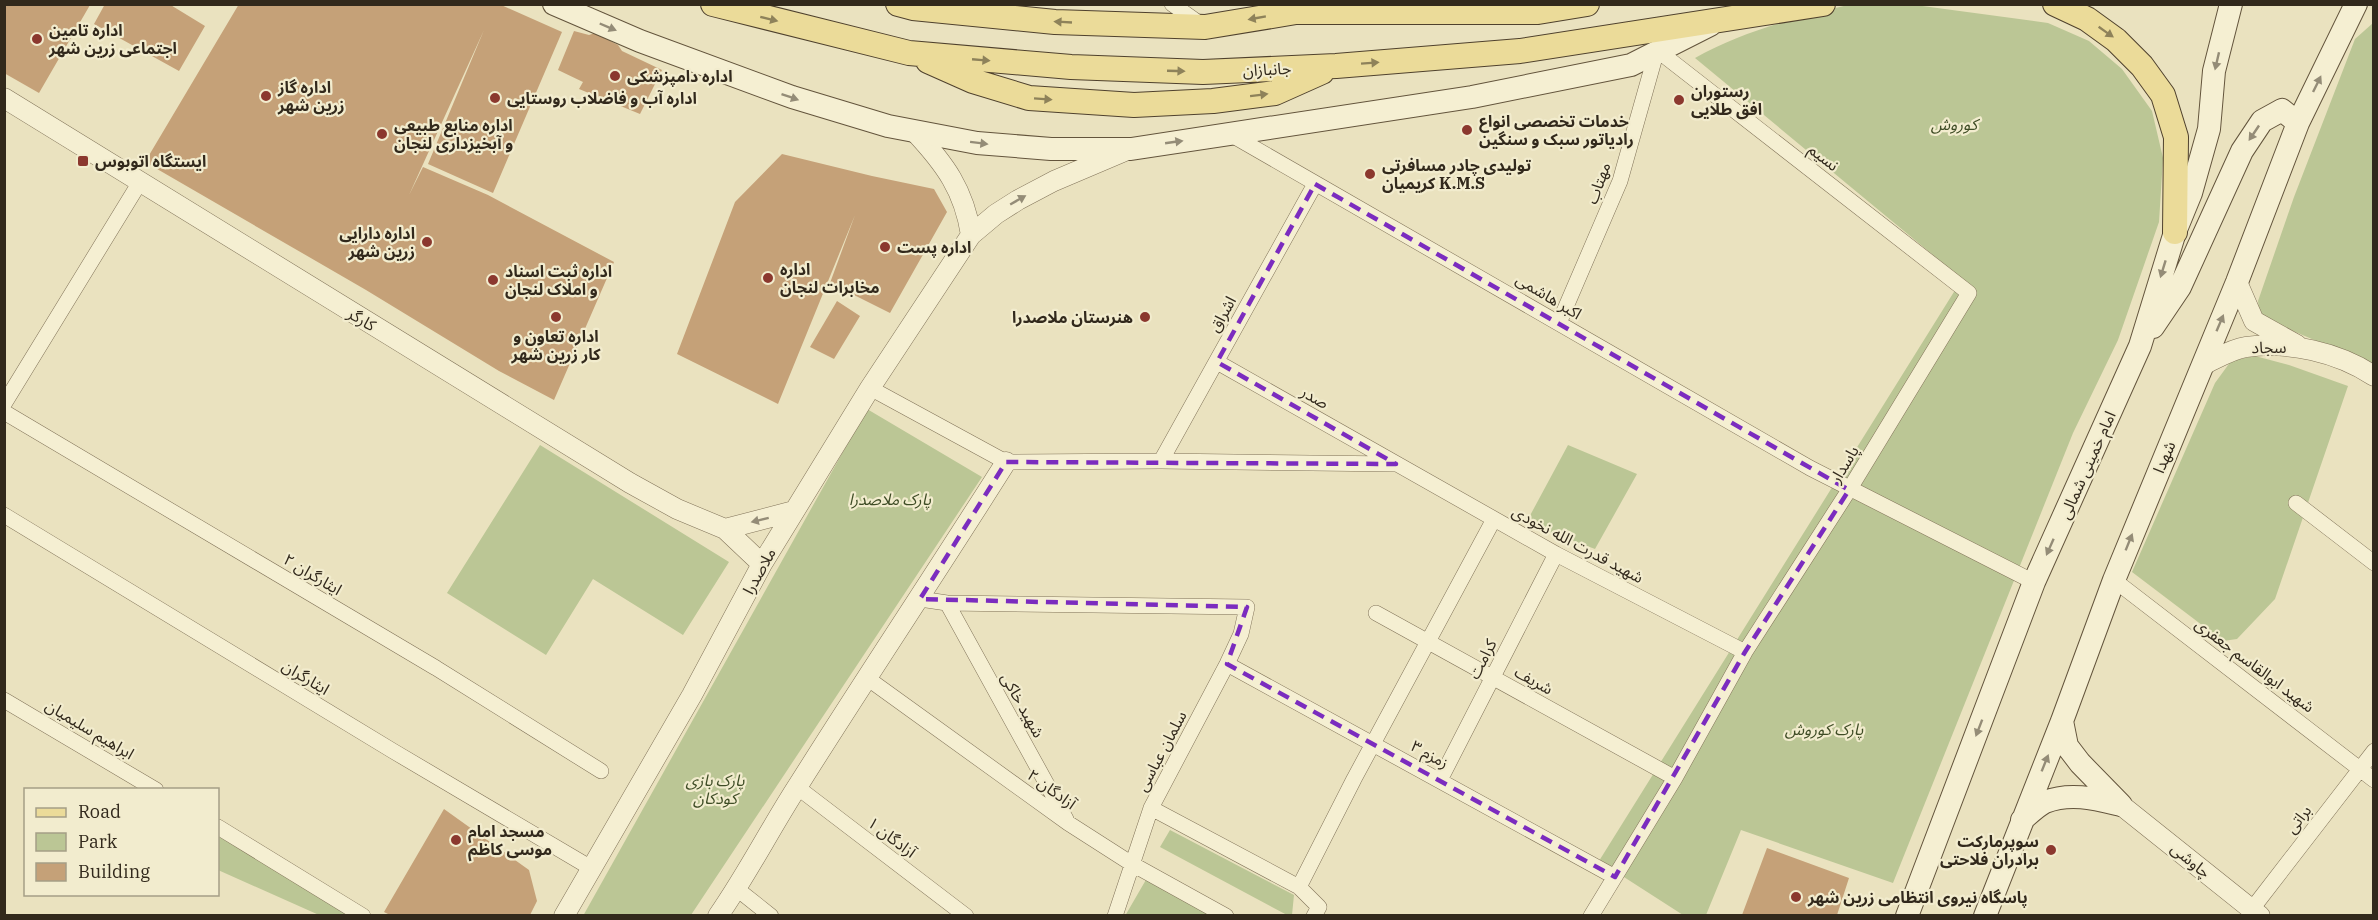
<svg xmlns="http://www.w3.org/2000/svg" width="2378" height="920" viewBox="0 0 2378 920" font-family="'IBM Plex Serif','Noto Sans Arabic',serif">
<rect width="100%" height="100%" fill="#eae2bf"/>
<path fill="#bbc695" d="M1852,4L1915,5L2048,23L2089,41L2122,69L2152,111L2163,158L2159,222L2118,340L2073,433L1893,883L1741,830L1706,915H1683L1599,861L1962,279L1695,58C1743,31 1798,17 1852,4Z
M2373,23V365L2260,317L2258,301L2294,197L2355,39Z
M2255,356L2289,365L2348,386L2275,599L2237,639L2223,641L2132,572L2215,383L2231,361Z
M867,409L982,477L691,915L583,916Z
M540,445L729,562L683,635L593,579L546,655L447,593Z
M1568,445L1637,474L1595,549L1526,523Z
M1170,830L1294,895L1292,915H1287L1160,847Z
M218,833L352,915H319L218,870Z
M1147,878L1210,916H1125Z"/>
<path fill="#c5a178" d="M105,4H169L205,26L179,71L94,24Z
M239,4H499L562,32L493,193L428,164L484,30L409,195L423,167L488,195L614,262L554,400L499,371L366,290L145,162Z
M4,5H90L39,93L4,73Z
M574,31L589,35L595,33L618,45L622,51L662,70L640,114L579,89L583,82L558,70Z
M782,154L872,176L934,189L947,212L890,313L830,283L855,215L778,404L677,354L735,202Z
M837,301L860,316L834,359L810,347Z
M444,809L529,870L537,901L530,915H390L384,912Z
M1767,848L1849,878L1837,915H1742Z"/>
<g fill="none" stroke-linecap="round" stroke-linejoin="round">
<defs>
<path id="minor" d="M1172,4L1203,26
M1230,134L1810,468L2034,582
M1559,323L1620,181L1657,50L1969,293L1849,490L1745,652L1675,778L1591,916
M1217,362L1556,554L1745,652
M870,388L1006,462L1161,461L1394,464
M4,404L140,182
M4,412L436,668L601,771
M1161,461L1315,184
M2296,503L2374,563
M4,515L393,751L591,868
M2114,580L2374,780
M920,599L947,603L1247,607L1241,634L1227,664L1151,808L1115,916
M947,603L1066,819
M1376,613L1675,778
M1227,664L1615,877
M867,678L1068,823L1132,864L1226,916
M4,700L156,790
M1440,780L1556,554
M797,787L966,916
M1151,808L1299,887L1319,907L1314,916
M218,827L363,916
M1299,887L1354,779L1494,519
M737,889L771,916
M2252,909L2374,751"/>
<path id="tertiary" d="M4,98L630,483L677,509L725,529L762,564
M914,131C945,164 964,190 971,235
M2237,282L2254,321L2297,345
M2203,365C2216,359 2231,349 2246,347C2288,341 2338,352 2374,376
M725,529L794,511
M2121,805L2260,916
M564,916L692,695L762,564L870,388L971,235L996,214L1018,200L1054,181L1127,150
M718,916C748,873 771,827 799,784C867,676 938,570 1006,462"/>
<path id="secondary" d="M554,4L640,41L792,97L888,126L977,143L1051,149H1131L1472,97L1631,65L1710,25
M2153,327L2180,287L2242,151L2262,121L2282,110L2298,123
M2062,721L2067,746L2080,763L2120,804
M2022,820C2029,814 2037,806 2045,802C2071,792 2096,799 2121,805
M1907,916L2034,582L2140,346L2175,232L2191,193L2209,129L2214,71L2231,4
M1985,916L2062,721L2114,580L2237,282L2298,123L2356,4"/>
<path id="primary" d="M713,4L909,53L1071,67L1203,72L1336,66L1520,51L1823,4
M898,4L913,8L1055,22L1205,27L1296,12H1538L1587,4
M2055,4L2087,19L2116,40L2142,66L2163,95L2176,137L2175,232
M928,61L973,81L1029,98L1134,105L1213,101L1275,93L1322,72"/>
</defs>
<use href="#minor" stroke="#817359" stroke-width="16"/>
<use href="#tertiary" stroke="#817359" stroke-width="21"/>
<use href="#secondary" stroke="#63543c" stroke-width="24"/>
<use href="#primary" stroke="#4f412d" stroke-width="26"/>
<use href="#minor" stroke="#f5efd2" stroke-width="15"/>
<use href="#tertiary" stroke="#f5efd2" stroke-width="20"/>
<use href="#secondary" stroke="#f5efd2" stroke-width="22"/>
<use href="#primary" stroke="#ebdb99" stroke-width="24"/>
</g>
<defs><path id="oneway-solid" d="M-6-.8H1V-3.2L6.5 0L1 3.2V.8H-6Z" transform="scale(1.5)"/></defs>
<g fill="#8e825a">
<use href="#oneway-solid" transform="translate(1257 18) rotate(170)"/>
<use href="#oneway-solid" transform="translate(769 19) rotate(14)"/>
<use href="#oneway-solid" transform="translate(1063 22) rotate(-177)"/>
<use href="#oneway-solid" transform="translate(2106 32) rotate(35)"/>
<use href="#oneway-solid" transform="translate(981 60) rotate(5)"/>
<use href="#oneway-solid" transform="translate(1370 63) rotate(-4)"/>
<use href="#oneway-solid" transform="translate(1176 71) rotate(2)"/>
<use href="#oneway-solid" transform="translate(1259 95) rotate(-7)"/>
<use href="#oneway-solid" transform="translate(1043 99) rotate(4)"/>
</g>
<g fill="#948c77">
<use href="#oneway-solid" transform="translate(608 27) rotate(23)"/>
<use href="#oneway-solid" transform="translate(2217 61) rotate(103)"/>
<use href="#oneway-solid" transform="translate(2317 84) rotate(-64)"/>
<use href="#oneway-solid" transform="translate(790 97) rotate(19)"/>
<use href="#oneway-solid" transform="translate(2254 133) rotate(124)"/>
<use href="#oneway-solid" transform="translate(1174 142) rotate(-8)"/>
<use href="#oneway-solid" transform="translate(979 143) rotate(7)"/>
<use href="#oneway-solid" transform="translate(1018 200) rotate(-30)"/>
<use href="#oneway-solid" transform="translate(2163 269) rotate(107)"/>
<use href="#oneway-solid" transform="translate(2220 323) rotate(-67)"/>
<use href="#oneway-solid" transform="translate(760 520) rotate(166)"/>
<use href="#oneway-solid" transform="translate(2129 542) rotate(-68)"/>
<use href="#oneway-solid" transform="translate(2050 547) rotate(114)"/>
<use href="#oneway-solid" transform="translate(1979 728) rotate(111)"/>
<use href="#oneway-solid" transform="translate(2045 763) rotate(-68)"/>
</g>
<path fill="none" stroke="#7b2cbf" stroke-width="4.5" stroke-dasharray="12 8" stroke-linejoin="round" d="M1315,184L1849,490L1745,652L1615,877L1227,664L1247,607L920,599L1006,462L1396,464L1217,362Z"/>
<g fill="#8b382e" stroke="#f2ecce" stroke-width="2">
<circle cx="37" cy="39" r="6"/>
<circle cx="615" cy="76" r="6"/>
<circle cx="266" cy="96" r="6"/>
<circle cx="495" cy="98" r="6"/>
<circle cx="1679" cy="100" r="6"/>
<circle cx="1467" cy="130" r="6"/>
<circle cx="382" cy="134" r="6"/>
<rect x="77" y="155" width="12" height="12" rx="3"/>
<circle cx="1370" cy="174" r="6"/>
<circle cx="427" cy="242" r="6"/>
<circle cx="885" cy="247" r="6"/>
<circle cx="768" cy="278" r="6"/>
<circle cx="493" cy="280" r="6"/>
<circle cx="556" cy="317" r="6"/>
<circle cx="1145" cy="317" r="6"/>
<circle cx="456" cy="840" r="6"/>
<circle cx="2051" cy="850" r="6"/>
<circle cx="1796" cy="897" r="6"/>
</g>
<g text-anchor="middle" stroke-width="4.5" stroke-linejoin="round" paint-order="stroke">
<g font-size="16" font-weight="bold" fill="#32291c" stroke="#f2ecce" text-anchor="start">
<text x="49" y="36">اداره تامین<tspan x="49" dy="18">اجتماعی زرین شهر</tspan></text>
<text x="627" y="82">اداره دامپزشکی</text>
<text x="278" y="93">اداره گاز<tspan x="278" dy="18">زرین شهر</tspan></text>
<text x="1691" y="97">رستوران<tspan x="1691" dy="18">افق طلایی</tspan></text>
<text x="507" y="104">اداره آب و فاضلاب روستایی</text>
<text x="1479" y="127">خدمات تخصصی انواع<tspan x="1479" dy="18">رادیاتور سبک و سنگین</tspan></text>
<text x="394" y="131">اداره منابع طبیعی<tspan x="394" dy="18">و آبخیزداری لنجان</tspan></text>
<text x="95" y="167">ایستگاه اتوبوس</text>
<text x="1382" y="171">تولیدی چادر مسافرتی<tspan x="1382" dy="18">کریمیان K.M.S</tspan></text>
<text x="415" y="239" text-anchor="end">اداره دارایی<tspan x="415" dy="18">زرین شهر</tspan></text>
<text x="897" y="253">اداره پست</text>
<text x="780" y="275">اداره<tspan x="780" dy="18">مخابرات لنجان</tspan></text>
<text x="505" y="277">اداره ثبت اسناد<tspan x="505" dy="18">و املاک لنجان</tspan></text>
<text x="1133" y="323" text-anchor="end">هنرستان ملاصدرا</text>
<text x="556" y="342" text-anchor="middle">اداره تعاون و<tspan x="556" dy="18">کار زرین شهر</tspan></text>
<text x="468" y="837">مسجد امام<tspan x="468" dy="18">موسی کاظم</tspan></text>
<text x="2039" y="847" text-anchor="end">سوپرمارکت<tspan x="2039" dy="18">برادران فلاحتی</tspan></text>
<text x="1808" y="903">پاسگاه نیروی انتظامی زرین شهر</text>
</g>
<g font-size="16" fill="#32291c" stroke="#f2ecce">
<text transform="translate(1267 69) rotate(-3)" y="6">جانبازان</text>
<text transform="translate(1824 157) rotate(38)" y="6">نسیم</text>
<text transform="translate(1598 183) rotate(-70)" y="6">مهتاب</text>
<text transform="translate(1549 296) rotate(31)" y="6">اکبر هاشمی</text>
<text transform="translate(1222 314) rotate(-61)" y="6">اشراق</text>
<text transform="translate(362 319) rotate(31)" y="6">کارگر</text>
<text transform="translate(2269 347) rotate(-1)" y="6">سجاد</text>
<text transform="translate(1315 397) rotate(30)" y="6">صدر</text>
<text transform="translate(2164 457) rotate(-67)" y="6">شهدا</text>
<text transform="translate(1844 464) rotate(-59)" y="6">پاسدار</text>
<text transform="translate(2087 465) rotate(-66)" y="6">امام خمینی شمالی</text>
<text transform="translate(1578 544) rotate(28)" y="6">شهید قدرت الله نخودی</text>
<text transform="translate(759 571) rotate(-61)" y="6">ملاصدرا</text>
<text transform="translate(313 574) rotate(31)" y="6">ایثارگران ۲</text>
<text transform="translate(1482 659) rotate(-63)" y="6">کرامت</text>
<text transform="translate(2255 665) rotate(37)" y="6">شهید ابوالقاسم جعفری</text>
<text transform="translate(306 677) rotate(31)" y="6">ایثارگران</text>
<text transform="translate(1534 680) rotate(29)" y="6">شریف</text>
<text transform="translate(1023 705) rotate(61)" y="6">شهید خاکی</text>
<text transform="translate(90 729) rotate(31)" y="6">ابراهیم سلیمیان</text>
<text transform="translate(1161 751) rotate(-62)" y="6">سلمان عباسی</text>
<text transform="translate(1430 754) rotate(29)" y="6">زمزم ۳</text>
<text transform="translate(1052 789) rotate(36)" y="6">آزادگان ۲</text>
<text transform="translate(2298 819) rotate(-52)" y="6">براتی</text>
<text transform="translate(892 837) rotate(37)" y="6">آزادگان ۱</text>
<text transform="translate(2191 860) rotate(39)" y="6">چاوشی</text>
</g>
<g font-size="16" font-style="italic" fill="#3e4c25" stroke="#f2ecce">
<text x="1954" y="130">کوروش</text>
<text x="890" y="505">پارک ملاصدرا</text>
<text x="1824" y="735">پارک کوروش</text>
<text x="715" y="786">پارک بازی<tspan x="715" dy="18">کودکان</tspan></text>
</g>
</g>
<rect width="2378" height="920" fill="none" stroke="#32291c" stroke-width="12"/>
<rect x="24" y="788" width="195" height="108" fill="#f2ecce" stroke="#a59e87" stroke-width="1.5"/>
<rect x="36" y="808" width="30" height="9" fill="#ebdb99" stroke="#a59e87" stroke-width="1.5"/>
<text x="78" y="818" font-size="18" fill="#32291c">Road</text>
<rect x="36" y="833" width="30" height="18" fill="#bbc695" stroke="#a59e87" stroke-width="1.5"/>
<text x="78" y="848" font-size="18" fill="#32291c">Park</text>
<rect x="36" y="863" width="30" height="18" fill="#c5a178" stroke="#a59e87" stroke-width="1.5"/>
<text x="78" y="878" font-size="18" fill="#32291c">Building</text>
</svg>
